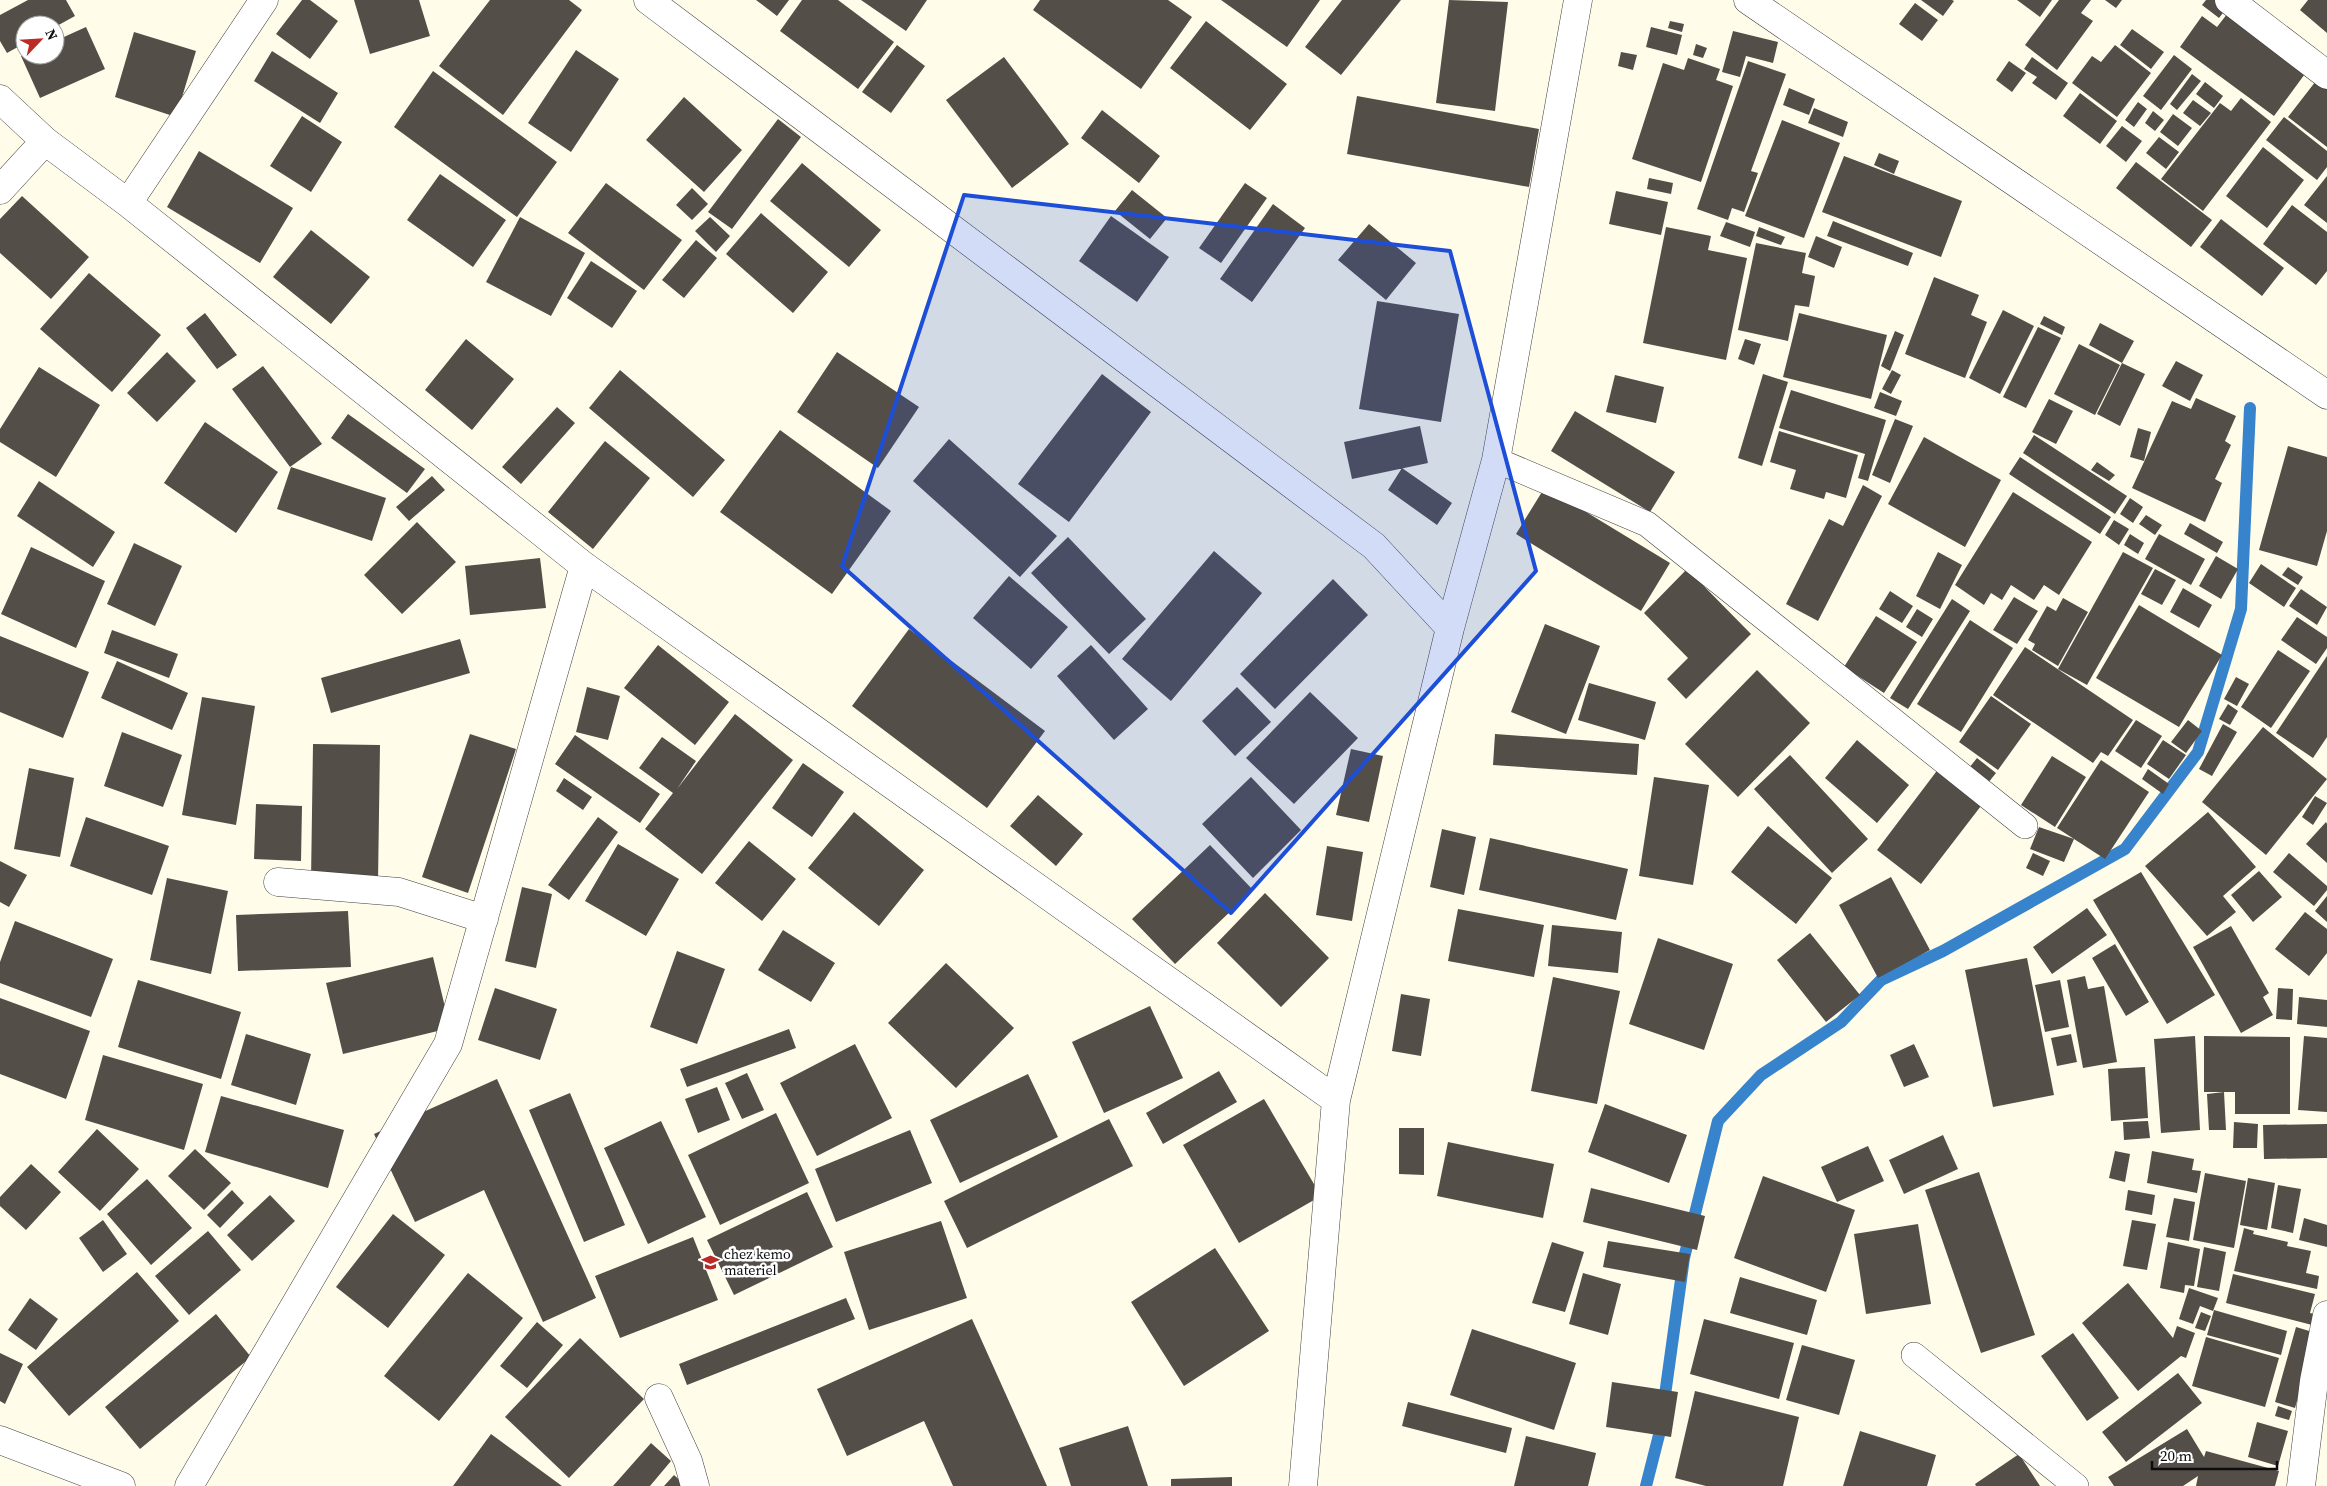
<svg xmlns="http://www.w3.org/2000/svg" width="2327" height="1486" viewBox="0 0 2327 1486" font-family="'Source Serif 4',serif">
<rect width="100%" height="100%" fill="#fffdea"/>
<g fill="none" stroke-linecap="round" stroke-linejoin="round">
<path stroke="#3784cc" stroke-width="12" d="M1646,1486L1660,1431L1684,1258L1718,1121L1761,1075L1841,1022L1881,980L1943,951L2125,849L2198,752L2241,609L2250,408"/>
</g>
<path fill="#544e48" d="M28,0H66L75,16L55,27V25H25V43L7,53L0,41V15Z
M302,0H310L338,21L310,59L276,34Z
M354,0H419L430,36L370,54Z
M490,0H569L582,10L503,115L439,66Z
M756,0H789L777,16Z
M802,0H838L894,42L858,89L780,31Z
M861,0H927L906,31Z
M1040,0H1168L1192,17L1141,89L1033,10Z
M1221,0H1320L1287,47Z
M1342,0H1401L1341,75L1305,47Z
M1449,0L1508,2L1495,111L1436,103Z
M1921,0H1952L1954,1L1943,16Z
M2017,0H2052L2040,17Z
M2059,0H2091L2081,13L2093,21L2057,70L2025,45Z
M2105,0H2122L2116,8Z
M2206,0H2221L2229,5L2219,18L2202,5Z
M2308,0H2327V33L2300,10Z
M1915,3L1938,20L1922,41L1899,24Z
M2231,9L2310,67L2274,116L2180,47L2202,16L2217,27Z
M1206,21L1287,84L1250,130L1170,68Z
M1670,21L1684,24L1682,32L1668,28Z
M86,27L105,69L40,98L21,56L25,54L55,55V41Z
M1651,27L1682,35L1677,55L1646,47Z
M2132,29L2164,52L2151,69L2120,45Z
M1733,31L1778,42L1773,63L1746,56L1740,77L1722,72Z
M134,32L196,51L176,117L115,97Z
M1696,44L1707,48L1703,58L1693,55Z
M897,45L925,66L891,113L862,92Z
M2115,45L2151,73L2117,117L2072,83L2092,56L2101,62Z
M576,50L619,79L571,152L528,123Z
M272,51L338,93L320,123L254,81Z
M1621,52L1637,55L1633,70L1618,66Z
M2174,55L2192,69L2161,110L2143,96Z
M1004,57L1069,144L1012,188L946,100Z
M2032,57L2068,83L2056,100L2032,83L2037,77L2024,69Z
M1688,58L1720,69L1716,80L1733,86L1701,182L1632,159L1663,63L1684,70Z
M1748,61L1786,74L1751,171L1758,173L1744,212L1732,208L1728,220L1697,209Z
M2009,61L2026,73L2012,92L1996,80Z
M433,71L557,162L517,217L394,127Z
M2192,74L2201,81L2177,110L2170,104Z
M2319,77L2327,83V147L2288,117Z
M2205,82L2223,96L2214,108L2196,94Z
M1789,88L1815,99L1809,115L1783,105Z
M2080,93L2117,121L2100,144L2063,116Z
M1357,96L1539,129L1529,187L1347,154Z
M684,97L742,150L704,192L646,140Z
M2241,98L2271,122L2203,211L2161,179L2220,103L2231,111Z
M2193,100L2211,113L2200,126L2183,113Z
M2138,102L2147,109L2134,127L2125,120Z
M1814,108L1848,122L1843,137L1808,123Z
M1102,110L1160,156L1139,183L1081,138Z
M2153,111L2164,120L2155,131L2145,123Z
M2173,114L2192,128L2178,146L2160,132Z
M302,116L342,142L311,192L270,166Z
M2284,117L2327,151V167L2317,180L2266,140Z
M778,119L801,137L732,229L708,212Z
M1782,120L1840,143L1804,238L1745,216Z
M2122,126L2142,141L2126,162L2106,146Z
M2159,137L2179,152L2166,169L2146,153Z
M2263,147L2304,180L2267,228L2226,196Z
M199,151L293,208L260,263L167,207Z
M1879,153L1899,161L1894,174L1874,165Z
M1844,156L1962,201L1941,257L1822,212Z
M2136,162L2212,220L2191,247L2116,188Z
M802,163L881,230L849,267L770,201Z
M440,174L506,220L473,267L407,220Z
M2327,176V223L2304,205Z
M1649,178L1673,183L1671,194L1647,189Z
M606,183L682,240L644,290L568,233Z
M1245,183L1267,198L1221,263L1199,248Z
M692,188L708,204L692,220L676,205Z
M1132,190L1167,218L1150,239L1115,211Z
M1616,191L1668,202L1661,235L1609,224Z
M22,196L89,257L51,299L0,253V219Z
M1273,204L1305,228L1252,302L1220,279Z
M2292,205L2327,232V271L2316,285L2263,244Z
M761,213L828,272L793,313L726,254Z
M1111,216L1169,257L1137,302L1079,261Z
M520,217L585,253L551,316L486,282Z
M710,217L730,236L716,252L695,231Z
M2221,219L2284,268L2262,296L2200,247Z
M1833,221L1913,253L1908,266L1827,236Z
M1726,222L1755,232L1750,247L1720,236Z
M1369,224L1416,263L1386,300L1338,260Z
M1666,227L1711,236L1708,250L1747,258L1726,360L1643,343Z
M1759,227L1785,237L1781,245L1756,236Z
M311,230L370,277L331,324L273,277Z
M1816,236L1842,247L1834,268L1808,257Z
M696,240L717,258L684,298L662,280Z
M1756,243L1806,253L1802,273L1815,276L1809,307L1795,305L1788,341L1738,330Z
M591,261L637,291L612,328L567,298Z
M89,273L161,335L112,392L40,329Z
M1934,277L1979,295L1971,315L1987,322L1965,378L1905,354Z
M1377,301L1459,314L1441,422L1359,409Z
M2003,310L2034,326L2000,394L1969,378Z
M205,313L237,355L217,369L186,328Z
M1799,313L1887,335L1871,399L1783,377Z
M2044,316L2065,327L2062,335L2040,324Z
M2100,323L2134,341L2122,363L2089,345Z
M2038,327L2061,338L2026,408L2003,397Z
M1895,331L1904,335L1890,371L1881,366Z
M466,339L514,379L472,430L425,390Z
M1745,339L1761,344L1754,365L1738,359Z
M2079,344L2120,365L2095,415L2054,394Z
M167,352L196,381L157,422L127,393Z
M837,352L919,407L878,468L797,412Z
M2176,361L2203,375L2190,401L2162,386Z
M2122,363L2145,374L2120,426L2097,414Z
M263,366L322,444L290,467L232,389Z
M39,367L100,405L56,477L0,442V429Z
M620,370L725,460L693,497L589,408Z
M1892,370L1901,375L1891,394L1882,389Z
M1102,374L1151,412L1069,522L1018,484Z
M1763,374L1788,382L1762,466L1738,458Z
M1615,375L1664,387L1656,423L1606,412Z
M1791,390L1886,420L1868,481L1858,478L1865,454L1779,428Z
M1880,392L1902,401L1896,416L1874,408Z
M2196,398L2236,416L2225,441L2231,445L2215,479L2222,483L2205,522L2132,488L2172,401L2191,409Z
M2049,399L2073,411L2056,444L2032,432Z
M557,407L575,423L521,484L502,467Z
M1575,411L1675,472L1650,512L1551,451Z
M348,414L425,469L407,493L331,438Z
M1895,419L1913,426L1890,483L1872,475Z
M205,422L278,472L236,533L164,483Z
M1420,426L1428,463L1352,479L1344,442Z
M2138,428L2151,432L2144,461L2130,457Z
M780,430L891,511L832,594L720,512Z
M1779,431L1858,455L1846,498L1826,492L1824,499L1790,489L1796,470L1770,462Z
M2034,435L2127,496L2115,514L2023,453Z
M1924,437L2001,480L1965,547L1888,504Z
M949,439L1057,536L1020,577L913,481Z
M605,441L650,478L593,549L548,512Z
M2288,446L2327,457V531L2317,566L2259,550Z
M2020,457L2111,517L2100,534L2009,474Z
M2097,462L2115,475L2109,481L2091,470Z
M291,467L386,498L372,541L277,509Z
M1402,468L1452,503L1437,525L1388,490Z
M432,476L445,490L409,521L396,507Z
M39,481L115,532L93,567L17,516Z
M1863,485L1882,496L1818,621L1786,604L1829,519L1843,526Z
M1545,487L1670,563L1641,611L1516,534Z
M2013,492L2092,542L2059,595L2044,585L2034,600L2011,585L2002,600L1991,593L1984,605L1955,585Z
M2130,498L2143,507L2133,523L2120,514Z
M2146,515L2162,525L2155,535L2139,524Z
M2114,520L2129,529L2119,545L2105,535Z
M417,522L456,562L402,614L364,575Z
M2190,523L2223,542L2217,553L2184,534Z
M2130,534L2144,543L2138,554L2124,545Z
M2159,534L2205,559L2191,585L2145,559Z
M1068,537L1146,619L1109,654L1031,573Z
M134,543L182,566L155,626L107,604Z
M31,547L105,581L76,648L1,614Z
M1214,551L1262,593L1171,701L1122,659Z
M1938,552L1962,565L1940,609L1916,596Z
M2123,552L2153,568L2087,685L2058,669Z
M2216,556L2238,569L2221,599L2199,586Z
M540,558L546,608L470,615L465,566Z
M2261,564L2296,588L2284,607L2249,583Z
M2288,567L2303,577L2298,585L2282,575Z
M1687,569L1751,634L1686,699L1667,679L1688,658L1644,613Z
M2155,569L2176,580L2162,605L2141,594Z
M1009,576L1068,627L1031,669L973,618Z
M1333,579L1368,615L1275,709L1240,674Z
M2183,588L2212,605L2199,628L2170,612Z
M2301,589L2327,607L2317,625L2289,606Z
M1890,591L1913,606L1902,623L1879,609Z
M2014,597L2038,611L2017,644L1993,630Z
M2063,598L2088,612L2058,666L2032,650L2035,644L2028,640L2047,606L2056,611Z
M1952,599L1970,611L1908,709L1890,698Z
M2139,605L2222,655L2179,727L2096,678Z
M1917,609L1933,619L1922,637L1906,627Z
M1876,616L1917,642L1884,693L1844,667Z
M2297,617L2327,637V648L2316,664L2281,640Z
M1970,620L2013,648L1961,732L1917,704Z
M1545,624L1600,646L1566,734L1511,712Z
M909,629L1045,731L987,808L852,706Z
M112,630L178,654L169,678L104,653Z
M0,636L89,672L63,738L0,712Z
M460,639L470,673L331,713L321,678Z
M658,645L729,702L695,745L624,688Z
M1091,645L1148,709L1114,740L1057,676Z
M2025,647L2133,720L2108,756L2101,752L2093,763L1993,695Z
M2278,650L2310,671L2271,728L2241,707Z
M2327,656V737L2313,758L2276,733Z
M117,661L188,693L172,730L101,698Z
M1757,670L1810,723L1738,797L1685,744Z
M2236,677L2249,684L2237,706L2224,699Z
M1589,683L1656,702L1645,740L1578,720Z
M587,687L620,696L608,740L576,732Z
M1237,687L1271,722L1235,756L1202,721Z
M1310,692L1358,738L1294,804L1246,758Z
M1991,696L2031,724L1998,770L1959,742Z
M202,697L255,706L236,825L182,815Z
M2228,704L2238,711L2230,725L2219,719Z
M735,714L793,760L702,874L645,829L673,793L639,768L662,737L696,761L677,789Z
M2136,720L2162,736L2141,768L2115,751Z
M2188,720L2202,731L2186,753L2171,742Z
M2223,724L2237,732L2212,776L2199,769Z
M2263,727L2327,779L2266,855L2202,802Z
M122,732L182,755L163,807L104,786Z
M470,734L516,749L468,893L422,877Z
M1495,734L1639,744L1637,775L1493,765Z
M575,735L660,794L640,823L555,764Z
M1857,740L1909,785L1877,823L1825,778Z
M2163,740L2186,755L2169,779L2147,764Z
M313,744L380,745L378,881L311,880Z
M1351,749L1383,756L1369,822L1336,815Z
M1790,755L1868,839L1832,873L1754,789Z
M2052,756L2086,777L2055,827L2021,805Z
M1977,758L1996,773L1988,783L1969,768Z
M2101,760L2149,792L2105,859L2057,828Z
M803,763L844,792L812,837L772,808Z
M29,768L74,778L60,857L14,849Z
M1939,768L1984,802L1921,884L1877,850Z
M2148,769L2169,784L2163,794L2142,779Z
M1251,777L1301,830L1253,878L1202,824Z
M1654,777L1709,785L1693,885L1639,876Z
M564,778L592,797L583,810L556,791Z
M1038,795L1083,834L1056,866L1010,826Z
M2315,796L2327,803L2313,825L2302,817Z
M256,804L302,806L301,861L254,859Z
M854,812L924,870L879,926L808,868Z
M2208,812L2256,867L2223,896L2236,912L2207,936L2145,866Z
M86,817L169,846L152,895L70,866Z
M598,817L618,832L569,900L548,885Z
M2326,822L2327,824V863L2306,844Z
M1768,826L1832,878L1796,924L1731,872Z
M2039,827L2074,839L2064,862L2030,849Z
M1442,829L1476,837L1464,895L1430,887Z
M1490,838L1628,869L1616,920L1479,890Z
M749,841L796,879L762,921L715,883Z
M618,844L679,879L646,936L585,901Z
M1210,845L1253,890L1175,964L1132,919Z
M1327,846L1363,852L1352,921L1316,915Z
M2033,853L2050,861L2043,876L2026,868Z
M2289,853L2327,886V890L2314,906L2273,872Z
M0,861L27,875L9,907L0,902Z
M2259,871L2282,897L2253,922L2231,895Z
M2141,872L2215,995L2167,1024L2093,900Z
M1891,877L1930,950L1878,978L1839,905Z
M167,878L228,891L211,974L150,960Z
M522,887L552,894L536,968L505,961Z
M1265,893L1329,958L1281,1007L1217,943Z
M2327,896V922L2315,911Z
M2087,908L2107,935L2052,974L2033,947Z
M1458,909L1544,925L1534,977L1448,961Z
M348,911L351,967L238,971L236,915Z
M2305,912L2327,929V953L2309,976L2275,949Z
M15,921L113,959L91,1017L0,983V962Z
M1552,925L1622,932L1618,973L1548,966Z
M2231,926L2269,993L2263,997L2273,1015L2241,1033L2193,947Z
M783,930L835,963L811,1002L758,970Z
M1810,933L1860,995L1826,1022L1777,960Z
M1658,938L1733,964L1704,1050L1629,1024Z
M2115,944L2149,1002L2126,1016L2092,958Z
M677,951L725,969L697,1044L650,1027Z
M433,957L450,1028L343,1054L326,983Z
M2027,958L2054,1095L1993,1107L1965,970Z
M946,963L1014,1028L956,1088L888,1023Z
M2085,976L2088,989L2104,986L2117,1062L2083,1068L2067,980Z
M1553,977L1620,991L1597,1104L1531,1091Z
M138,980L241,1012L221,1079L118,1047Z
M2060,980L2069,1027L2045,1032L2035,985Z
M495,988L557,1009L540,1060L478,1040Z
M2278,988L2293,989L2292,1020L2276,1019Z
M1401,994L1430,999L1421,1056L1392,1051Z
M2299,997L2327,1000V1027L2297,1024Z
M0,998L90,1031L66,1099L0,1074Z
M1150,1006L1183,1078L1104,1113L1072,1042Z
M789,1029L796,1048L687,1087L680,1069Z
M246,1034L311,1054L296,1105L231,1085Z
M2071,1034L2077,1062L2057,1066L2051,1038Z
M2195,1036L2200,1130L2161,1133L2154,1039Z
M2204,1036L2290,1037V1114H2235V1092H2204Z
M2304,1036L2327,1038V1112L2298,1110Z
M855,1044L892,1118L817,1156L780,1083Z
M1914,1044L1929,1077L1904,1087L1890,1055Z
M103,1055L203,1084L184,1150L85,1120Z
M2145,1067L2148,1118L2111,1121L2108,1069Z
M1219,1071L1237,1102L1163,1144L1146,1113Z
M747,1073L764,1110L742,1119L725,1083Z
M1028,1074L1058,1137L960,1183L930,1120Z
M497,1079L596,1298L543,1322L484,1190L415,1222L374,1134Z
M717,1087L730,1120L698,1133L685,1099Z
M2224,1092L2226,1130H2209L2207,1094Z
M570,1093L625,1225L584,1242L529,1110Z
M221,1096L344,1130L328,1188L205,1152Z
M1264,1099L1321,1196L1239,1243L1183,1145Z
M1605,1104L1687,1135L1669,1183L1588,1152Z
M776,1113L809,1183L720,1225L688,1155Z
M1109,1119L1133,1166L967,1248L944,1201Z
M661,1121L706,1217L648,1244L604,1148Z
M2148,1121L2150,1138L2124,1140L2123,1122Z
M2234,1122L2258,1124L2257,1148H2233Z
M2327,1124V1158L2264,1159L2263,1125Z
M1399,1128H1424V1175L1399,1174Z
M97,1129L139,1169L100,1211L58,1172Z
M910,1130L932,1183L836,1222L815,1169Z
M1943,1135L1958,1169L1904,1194L1889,1160Z
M1448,1142L1554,1164L1543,1218L1437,1196Z
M1868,1146L1884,1181L1837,1202L1821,1167Z
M195,1149L231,1183L204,1210L168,1176Z
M2115,1151L2130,1154L2125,1182L2109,1178Z
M2152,1151L2194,1159L2192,1170L2201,1171L2197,1193L2147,1183Z
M31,1164L61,1192L26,1230L0,1206V1197Z
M1979,1172L2035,1335L1981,1353L1925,1190Z
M2205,1173L2246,1181L2234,1248L2193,1240Z
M1763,1176L1855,1210L1826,1292L1734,1258Z
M2248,1178L2275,1183L2267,1230L2240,1225Z
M147,1179L192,1228L151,1265L107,1214Z
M2278,1185L2301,1189L2293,1233L2271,1228Z
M1591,1188L1705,1216L1697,1250L1583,1222Z
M232,1190L244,1203L220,1228L207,1215Z
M2128,1190L2155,1195L2152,1215L2125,1210Z
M807,1192L833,1247L734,1295L707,1240Z
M270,1195L295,1221L252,1261L227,1235Z
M2174,1198L2195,1202L2189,1241L2166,1237Z
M393,1214L445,1255L388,1328L336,1287Z
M2304,1218L2327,1225V1247L2299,1240Z
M103,1220L127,1254L103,1272L79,1238Z
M2132,1220L2156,1224L2147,1270L2123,1266Z
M941,1221L967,1298L869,1330L844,1252Z
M1918,1224L1931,1304L1866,1314L1854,1234Z
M2244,1228L2254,1231L2253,1234L2288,1242L2287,1246L2311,1251L2306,1273L2319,1276L2317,1289L2234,1271Z
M208,1231L241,1270L189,1315L155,1276Z
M693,1237L718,1300L620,1338L595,1276Z
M1608,1241L1690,1254L1685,1282L1603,1267Z
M1552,1242L1584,1252L1565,1312L1532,1303Z
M2168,1242L2200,1249L2194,1286L2185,1285L2184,1293L2160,1288Z
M2204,1247L2226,1252L2219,1291L2197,1287Z
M1215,1248L1269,1331L1184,1386L1131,1302Z
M137,1272L179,1321L69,1416L27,1367Z
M468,1273L523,1318L439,1421L384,1376Z
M1583,1273L1621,1284L1608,1335L1569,1324Z
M2233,1274L2315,1294L2310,1313L2318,1315L2316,1326L2226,1303Z
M1740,1277L1817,1300L1807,1335L1730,1313Z
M2128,1283L2173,1338L2177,1326L2195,1333L2186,1358L2181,1356L2138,1391L2082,1323Z
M2189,1288L2218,1298L2213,1311L2200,1306L2193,1324L2179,1319Z
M30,1298L58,1319L36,1350L8,1330Z
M846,1298L855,1319L687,1385L679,1364Z
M2214,1310L2287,1331L2281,1355L2207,1335Z
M2201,1312L2211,1316L2205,1331L2195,1328Z
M216,1314L251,1357L140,1449L105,1407Z
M972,1319L1047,1486H953L924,1421L847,1456L817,1389Z
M1704,1319L1794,1343L1779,1399L1690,1374Z
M537,1322L563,1345L527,1388L500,1366Z
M2296,1327L2316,1333L2295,1408L2275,1402Z
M1472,1329L1576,1363L1554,1430L1450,1395Z
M2073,1333L2119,1398L2087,1421L2041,1356Z
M2206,1337L2279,1358L2265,1407L2192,1386Z
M580,1338L644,1399L569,1478L505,1417Z
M1802,1345L1855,1360L1839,1415L1786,1400Z
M0,1353L23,1364L5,1404L0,1401Z
M2178,1373L2202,1403L2126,1462L2102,1432Z
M1612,1382L1678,1392L1671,1437L1606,1427Z
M1695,1391L1799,1417L1783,1486H1706L1675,1478Z
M1408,1402L1512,1428L1506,1453L1402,1426Z
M2278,1406L2292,1411L2289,1420L2275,1416Z
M2257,1422L2288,1431L2278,1466L2248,1457Z
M1128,1426L1148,1486H1071L1059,1448Z
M2187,1429L2204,1457L2206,1451L2279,1471L2275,1486H2196L2198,1476L2183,1486H2114L2108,1477Z
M1860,1431L1936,1455L1927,1486H1843Z
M491,1434L562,1486H453Z
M1526,1436L1596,1453L1588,1486H1514Z
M651,1443L671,1461L650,1486H613Z
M2019,1454L2040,1486H1976L1975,1484Z
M674,1475L686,1486H664Z
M1232,1477V1486H1171V1479Z"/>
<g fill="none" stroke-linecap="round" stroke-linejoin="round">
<defs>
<path id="service" d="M1496,460L1647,524L2025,826
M1914,1355L2076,1486"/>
<path id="minor" d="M648,0L1374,546L1450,628
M1748,0L2327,395
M2229,0L2327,75
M0,99L45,141L128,203L584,566L1336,1100
M0,190L45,141
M128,203L264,0
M278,882L399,892L484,919
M659,1398L688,1461L695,1486
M189,1486L448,1044L584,566
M1303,1486L1336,1100L1450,628L1496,460L1578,0
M2301,1486L2314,1381L2327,1315"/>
<path id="tertiary" d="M0,1440L121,1486"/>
</defs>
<use href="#service" stroke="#3f3f3f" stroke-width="26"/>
<use href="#minor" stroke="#3f3f3f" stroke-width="29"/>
<use href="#tertiary" stroke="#3f3f3f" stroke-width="29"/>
<use href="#service" stroke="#fff" stroke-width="25"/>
<use href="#minor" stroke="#fff" stroke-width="28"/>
<use href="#tertiary" stroke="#fff" stroke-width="28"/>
</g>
<path fill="#1d4ed8" fill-opacity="0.2" stroke="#1d4ed8" stroke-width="4" stroke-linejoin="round" d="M964,195L1450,251L1536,571L1231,913L842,566Z"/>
<defs>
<symbol id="school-bare" viewBox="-9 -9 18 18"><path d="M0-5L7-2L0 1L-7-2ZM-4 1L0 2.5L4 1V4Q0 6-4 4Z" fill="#bb2a25" stroke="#fff" stroke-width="2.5" paint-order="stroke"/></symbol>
</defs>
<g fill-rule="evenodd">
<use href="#school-bare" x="698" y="1250" width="25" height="25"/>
</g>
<g text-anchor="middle" stroke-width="5" stroke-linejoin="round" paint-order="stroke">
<g font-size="14" fill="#0c0c0c" stroke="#fff" text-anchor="start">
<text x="724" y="1259">chez kemo<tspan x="724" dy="16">materiel</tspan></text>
</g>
</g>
<g transform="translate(40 40) rotate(65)"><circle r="24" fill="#ffffff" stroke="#9e9e9e"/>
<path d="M0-4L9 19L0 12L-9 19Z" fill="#bb2a25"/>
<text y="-8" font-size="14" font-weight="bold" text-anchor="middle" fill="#0c0c0c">N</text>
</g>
<path d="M2152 1461v8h125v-8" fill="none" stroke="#0c0c0c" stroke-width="2.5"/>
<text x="2160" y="1461" font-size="15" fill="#0c0c0c" stroke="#ffffff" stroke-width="4" paint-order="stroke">20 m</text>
</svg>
